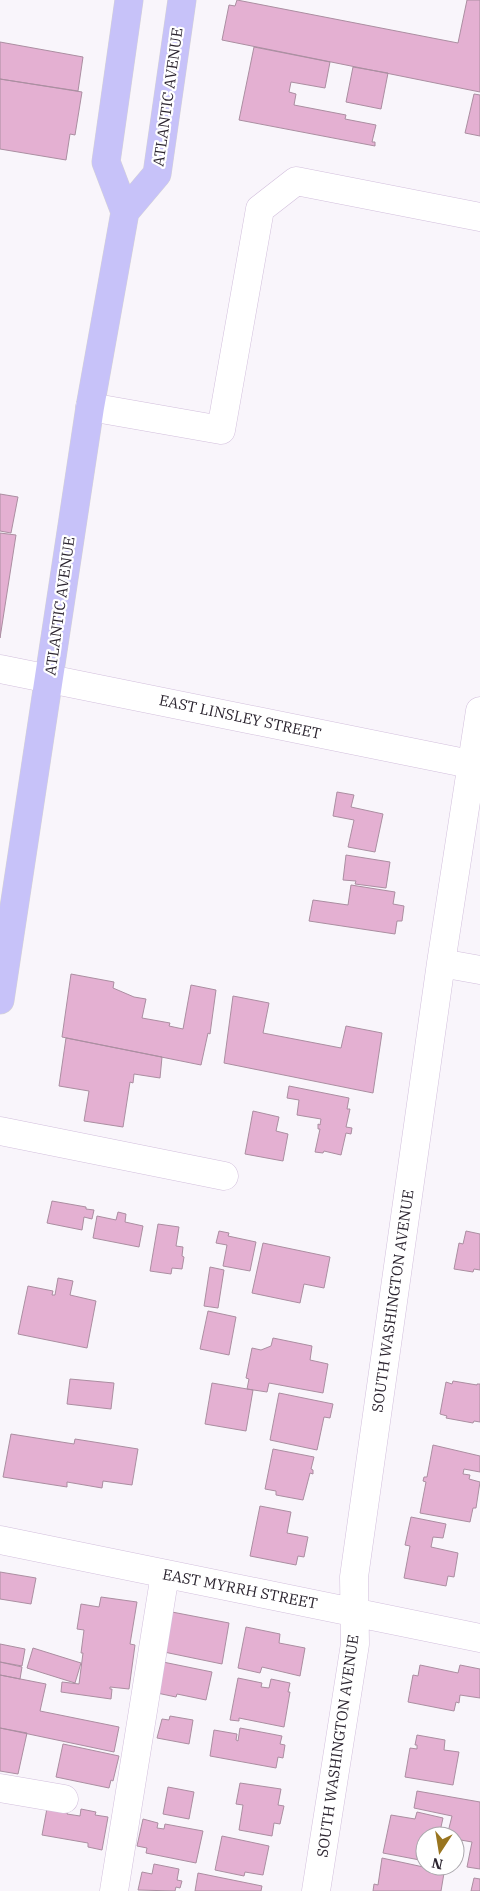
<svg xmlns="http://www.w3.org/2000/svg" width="480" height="1891" viewBox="0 0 480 1891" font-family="'IBM Plex Serif',serif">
<rect width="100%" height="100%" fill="#f9f5fb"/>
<path fill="#e4b0d2" stroke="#ab8ea1" d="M237,0L458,43L467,0H480V92L222,40L229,5L235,6Z
M0,42L83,57L78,91L0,79Z
M254,47L330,62L325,88L291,82L289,92L296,94L294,105L346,115L345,119L376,125L372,142H375V146L239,120Z
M353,67L388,73L381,109L346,102Z
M0,79L82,92L75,135L70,134L66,160L0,149Z
M474,94L480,95V136L465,133Z
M0,494L18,497L11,533L0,531Z
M0,533L16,535L0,638Z
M337,792L354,795L351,807L383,814L375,852L348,847L354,820L333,816Z
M346,855L390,862L386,888L355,884L356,881L343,880Z
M351,885L395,892L393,904L404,906L402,921H397L395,934L309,921L313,900L348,905Z
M71,974L114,982L113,988L134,997L146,999L142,1018L170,1023L169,1026L183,1029L191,985L216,990L210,1034L208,1033L201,1065L62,1037Z
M233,996L269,1003L263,1033L341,1048L346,1026L382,1033L373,1093L224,1063Z
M66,1038L162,1057L160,1078L134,1074L133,1083L130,1082L123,1127L84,1121L89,1091L59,1086Z
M289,1086L349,1098L347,1109H350L346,1127L352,1128L351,1134L346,1133L341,1155L324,1151L323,1153L315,1152L320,1129H318V1124L320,1125L321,1119L297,1115L299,1100L287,1098Z
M253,1111L279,1117L276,1131L288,1134L283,1161L245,1154Z
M52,1201L86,1207V1209L94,1210L92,1219L84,1217L82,1230L47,1223Z
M118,1212L126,1214L125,1222L143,1226L139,1247L93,1238L97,1216L116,1220Z
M158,1224L179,1227L176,1246L183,1247L182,1256L184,1257L182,1269L172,1268L171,1274L150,1271Z
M219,1231L229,1233L228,1236L256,1242L250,1271L223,1266L227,1245L216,1243Z
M466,1231L480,1234V1270L474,1269L473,1272L454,1269L459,1243L463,1244Z
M263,1243L330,1257L324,1288L304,1284L300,1303L252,1293Z
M210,1267L224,1270L218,1308L204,1306Z
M58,1278L73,1281L70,1295L96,1301L87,1348L18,1334L28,1286L53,1291L52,1295H55Z
M208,1311L236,1317L229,1355L200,1349Z
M273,1338L312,1346L310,1360L328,1364L323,1393L269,1383L267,1392L247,1389L249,1379L246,1378L252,1348L261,1350L271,1346Z
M70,1379L114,1383L111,1409L67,1404Z
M453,1381L477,1385V1384H480V1422L474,1421L473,1423L446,1418L447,1416L440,1414L446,1382L452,1384Z
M212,1383L253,1390L246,1431L205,1424Z
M279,1393L333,1404L330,1418L324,1417L317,1450L270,1440Z
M11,1434L74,1444L75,1439L138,1449L132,1485L103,1481L102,1488L67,1482V1487L3,1477Z
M433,1445L480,1456V1472L464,1469L463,1474L470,1475L469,1479L480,1482L476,1508H473L470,1522L420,1513L426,1482L423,1481L424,1477H427Z
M273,1449L314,1457L311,1469L313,1470V1474L310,1473L303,1500L276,1495V1491L265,1489Z
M260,1506L291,1512L287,1533L308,1537L304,1557L298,1556L296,1565L250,1556Z
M411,1517L446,1524L443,1538L433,1537L431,1547L458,1553L454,1577L448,1576L446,1586L404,1578L410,1546L405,1545Z
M0,1572L36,1578L31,1604L0,1599Z
M101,1597L137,1602L130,1644L135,1645L129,1689L110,1687V1689H112L111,1699L61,1692L62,1682L79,1684L83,1653H81L84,1630L77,1629L81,1604L99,1607Z
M172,1612L229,1623L222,1664L164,1652Z
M246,1627L280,1634L279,1643L305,1648L300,1676L262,1667L260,1673L238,1668Z
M0,1644L25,1649L22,1666L0,1662Z
M33,1648L81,1663L75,1683L27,1668Z
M0,1662L22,1667L20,1679L0,1675Z
M163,1662L212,1672L206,1700L177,1694L176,1697L157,1693Z
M420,1665L458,1673L460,1665L480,1669V1698L460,1695L459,1703L456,1702L454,1711L408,1702L413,1675L418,1676Z
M0,1675L46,1684L40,1711L119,1727L114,1752L0,1728Z
M238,1678L262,1683L261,1687L269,1688L271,1679L290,1683L288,1692H290L284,1727L239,1718V1721L230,1720Z
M170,1716L193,1720L189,1744L157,1738L162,1719L169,1720Z
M0,1728L27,1733L18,1774L0,1771Z
M240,1728L282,1736L280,1744L285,1745L283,1758L278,1757L276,1768L210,1756L214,1730L237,1734L236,1740L238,1741Z
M417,1735L445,1740L444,1750L459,1752L453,1785L405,1777L410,1748L417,1749V1745H415Z
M63,1744L119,1756L113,1781L111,1780L109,1788L56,1777Z
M240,1783L281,1789L278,1805L284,1806L280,1824L274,1823L272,1836L239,1830L243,1805L236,1804Z
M168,1787L194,1792L189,1819L163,1814Z
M417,1791L480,1802V1869L467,1867L472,1842L455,1839V1836H447L452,1816L414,1808Z
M48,1803L69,1806L67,1814L80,1816L81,1809L96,1812L95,1815L108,1817L102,1850L88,1847V1843L42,1835Z
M417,1812L443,1818L439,1836H425V1861L383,1853L391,1815L415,1819Z
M143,1819L158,1823L157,1828L164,1829L165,1824L203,1831L196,1863L146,1853L147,1848L137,1846Z
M222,1836L269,1846L263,1875L245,1872L244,1876L215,1870Z
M382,1858L428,1868L427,1869L444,1873L441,1891H373L374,1884L378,1885Z
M154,1864L179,1869L177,1880L182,1881L180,1888L176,1887L175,1891L138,1890L142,1872L152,1874Z
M198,1873L262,1886L261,1891H195Z
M474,1878L480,1879V1891H471Z"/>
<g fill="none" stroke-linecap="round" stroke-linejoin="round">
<defs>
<path id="minor" d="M90,407L221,430L260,209L296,181L480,217
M0,669L480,766
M441,963L480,970
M0,1131L224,1176
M0,1540L480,1638
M0,1788L64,1799
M114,1891L165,1574
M316,1891L355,1644L354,1577L441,963L480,711"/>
<path id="major" d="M125,212L106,162L129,0
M0,1000L90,407L125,212L157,174L182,0"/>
</defs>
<use href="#minor" stroke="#d2bfdc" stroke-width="29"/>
<use href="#major" stroke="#d5d3d5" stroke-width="29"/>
<use href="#minor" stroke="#fff" stroke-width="28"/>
<use href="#major" stroke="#c7c2f9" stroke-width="28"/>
</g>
<g text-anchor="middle" stroke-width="4.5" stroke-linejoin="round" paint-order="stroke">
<g font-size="15" fill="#2b242f" stroke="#fff">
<text transform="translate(168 97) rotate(-82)" y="5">ATLANTIC AVENUE</text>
<text transform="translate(60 606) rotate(-82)" y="5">ATLANTIC AVENUE</text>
<text transform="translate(240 717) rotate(12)" y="5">EAST LINSLEY STREET</text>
<text transform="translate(393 1301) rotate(-82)" y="5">SOUTH WASHINGTON AVENUE</text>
<text transform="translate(240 1589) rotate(11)" y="5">EAST MYRRH STREET</text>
<text transform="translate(338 1746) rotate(-82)" y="5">SOUTH WASHINGTON AVENUE</text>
</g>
</g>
<g transform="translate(440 1851) rotate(192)"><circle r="24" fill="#ffffff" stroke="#aaa7ac"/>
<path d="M0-4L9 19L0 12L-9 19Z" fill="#99751f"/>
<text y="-8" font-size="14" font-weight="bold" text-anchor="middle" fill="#2b242f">N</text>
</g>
</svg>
